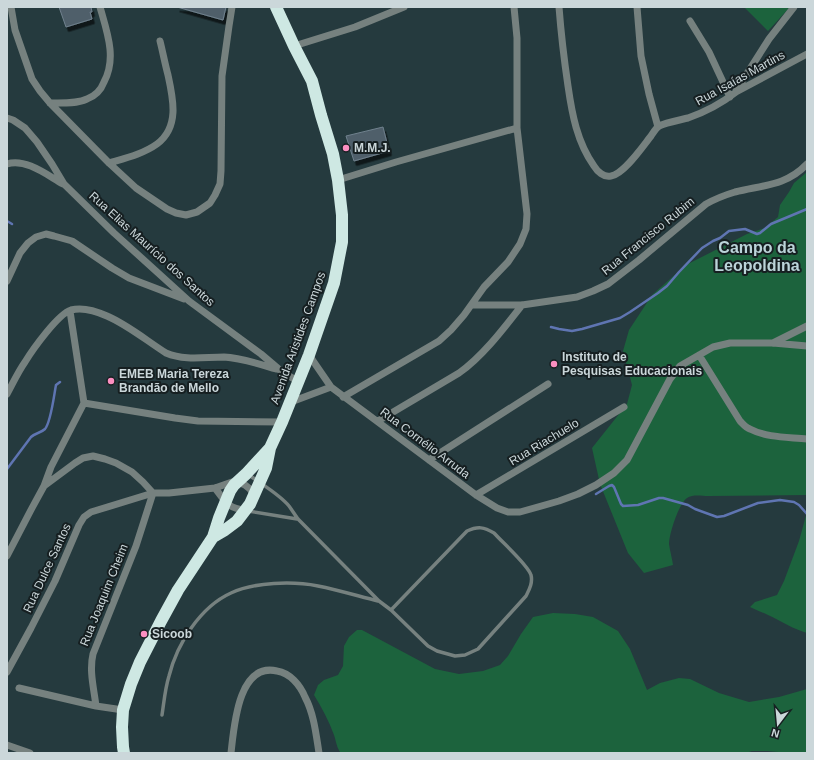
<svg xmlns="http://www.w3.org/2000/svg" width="814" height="760" viewBox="0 0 814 760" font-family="Helvetica,sans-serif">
<defs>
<filter id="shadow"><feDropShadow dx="2.5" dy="4.5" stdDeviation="0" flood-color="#0009"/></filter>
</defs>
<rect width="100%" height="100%" fill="#253a3e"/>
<path fill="#1c633d" d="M744,7H790L768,31Z
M807,172V495L708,496C702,496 693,494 687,498C679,503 669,534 669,544C670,551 672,558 673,565L644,573L628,553L600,484L592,448L627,404L632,385L623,351L629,330L652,295L686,265L747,234L765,228L778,217L780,205L789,192L794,183Z
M807,512V633C793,629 781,621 768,615C762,612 756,610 750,607L755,602L777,595L784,581L799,541Z
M553,613L575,614L593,617L618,631L630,649L647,690L660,683L679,678L690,679L719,693L749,702L779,697L807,689V753H782L778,752L767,751H752L746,753H341C337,749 336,741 334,735C329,721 322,708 314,695L318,685L324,680L338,675L343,666L344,646L349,637L357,630H362L435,669L459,674L483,671L500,665L508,656L521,634L533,617Z"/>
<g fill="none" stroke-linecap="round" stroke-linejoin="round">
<path stroke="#5f75b2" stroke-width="2.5" d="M7,221L12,224
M551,327L559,329L572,331L582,329L620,318L630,312L658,293L667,286L679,272L702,248L713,241L720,238L729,231L745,229L757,234L760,233L771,224L807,209
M7,469L31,437C35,433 41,433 45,429C51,422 54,395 56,385L60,382
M596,494L609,486L612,485L614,487L621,504L623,506L638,505L659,498H663L688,505L695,509L717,517L724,516L758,503L780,500L794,502L799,505L807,514"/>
</g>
<path fill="#4f5f6b" stroke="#70818d" filter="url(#shadow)" d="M59,7H91L92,12H90L92,19L66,27Z
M177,7H226L223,20Z
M383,127L389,151L354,161L346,136Z"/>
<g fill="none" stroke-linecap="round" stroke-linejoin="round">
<path stroke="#76817f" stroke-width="3.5" d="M249,475C261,484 279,494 289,506C292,510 295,515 298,519L379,601L391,610L428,646L437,651L455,656L465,655L478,649L526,596C529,590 533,583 531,575C528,565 502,542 494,533C484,527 478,526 467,531L391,610
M248,511L297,519
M162,715C164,702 165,689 169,676C177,644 200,607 231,593C254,582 293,581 318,586C338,590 358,596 378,601"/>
<path stroke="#76817f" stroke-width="7" d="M11,7L15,30L32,79L40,91L50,103L109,163L136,188L167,209L176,213L186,215L197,212L210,203L215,195L220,184L221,171L222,76L229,26L232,7
M559,7C561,33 564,59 568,86C572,114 577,142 594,166C597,171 604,178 611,176C624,174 643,146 651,136C653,133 656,128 659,126C665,123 680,120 688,118C705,112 722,103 736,92L807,54
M637,7L641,56L649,94L658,127
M690,21L709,52L730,97
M294,46L355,27L404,7
M736,91L769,39L794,7
M50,103C62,103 76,104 87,99C95,96 101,90 104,82C117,58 107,32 100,7
M7,118L13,120L25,128L37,142L52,164L64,184L114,233L189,301L261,354L281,371L299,382
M109,163C126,158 143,154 157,144C180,127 173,98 168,75C165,64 163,53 160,41
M7,164C26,158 47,175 63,184
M338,180L396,162L517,128
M7,281L20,253L28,243L36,237L46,234L54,236L72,241L112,268L129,278L184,299
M472,305H522L577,297L593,291L608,284L639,260L706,204C715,199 725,195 735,192C763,185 786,186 807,164
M70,311L84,403
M773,343L807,326
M309,355L331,387L476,495L497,508L508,512H520L559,501L578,494L596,485L614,473L627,460L670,379L680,366L713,347L730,343H773L807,346
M699,355L740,421C743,424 746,428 750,429C767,438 789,437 807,439
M7,394C13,383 18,372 25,362C33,349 58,314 71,310C82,307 96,311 107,316C128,325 147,341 166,353C185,361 204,357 224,357C242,358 259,364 276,369
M343,397L439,341L451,330L464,315L484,287L508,262L520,244L526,229L527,214L517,128V38L514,7
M291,402L331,387
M84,403L175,418L198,421L282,422
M378,421L459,373C483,356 504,328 522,305
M429,460L548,384
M44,486L51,467L84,403
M215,488C225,501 227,508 245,510
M476,495L624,407
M7,556L32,508L44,486L75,463L83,458L93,456L105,459L116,463L132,472L143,482L153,493H169L215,488L232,482H238L245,485L250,489L254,495
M7,672L31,628L55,581L79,525L84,517L91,512L153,493
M19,688L96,706L123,710
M96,706C94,689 89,671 93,654L136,546L153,493
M7,745L30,753
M231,753C234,727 238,662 277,671C290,673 300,685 305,697C314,714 316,734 319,753"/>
<path stroke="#cee8e3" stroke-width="12" d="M213,537L225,530L237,521L250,504L266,468L270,448L282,422L309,355L334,283L342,242V215L338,180L333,154L321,115L312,81L294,46L276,7
M124,753L123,747L122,727L123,710L131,684L140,662L161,621L178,590L213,537L219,518L230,491L234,485L246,474L269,449"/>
</g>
<g fill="#fc8fc1" stroke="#161f21" stroke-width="1.5">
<circle cx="346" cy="148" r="4"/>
<circle cx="554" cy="364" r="4"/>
<circle cx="111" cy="381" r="4"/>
<circle cx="144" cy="634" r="4"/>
</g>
<g text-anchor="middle" stroke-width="4" stroke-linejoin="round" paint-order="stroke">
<g font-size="12" fill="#cbd7da" stroke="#161f21">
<text transform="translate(740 78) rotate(-29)" y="4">Rua Isaías Martins</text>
<text transform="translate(648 236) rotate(-39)" y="4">Rua Francisco Rubim</text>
<text transform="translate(152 249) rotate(42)" y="4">Rua Elias Maurício dos Santos</text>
<text transform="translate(298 338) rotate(-70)" y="4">Avenida Aristides Campos</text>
<text transform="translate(544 442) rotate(-31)" y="4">Rua Riachuelo</text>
<text transform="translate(425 443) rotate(37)" y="4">Rua Cornélio Arruda</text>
<text transform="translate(47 568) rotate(-65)" y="4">Rua Dulce Santos</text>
<text transform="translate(104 595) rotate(-68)" y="4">Rua Joaquim Cheim</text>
</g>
<g font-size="12" font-weight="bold" fill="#cbd7da" stroke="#161f21" text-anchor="start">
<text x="354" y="152">M.M.J.</text>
<text x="562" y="361">Instituto de<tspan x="562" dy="14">Pesquisas Educacionais</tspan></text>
<text x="119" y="378">EMEB Maria Tereza<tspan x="119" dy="14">Brandão de Mello</tspan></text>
<text x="152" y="638">Sicoob</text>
</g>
<g font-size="16" font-weight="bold" fill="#bbd4d9" stroke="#161f21">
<text x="757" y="253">Campo da<tspan x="757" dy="18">Leopoldina</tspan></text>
</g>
</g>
<rect width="814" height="760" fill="none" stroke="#cbd7da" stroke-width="16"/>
<g transform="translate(778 724) rotate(196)" stroke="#161f21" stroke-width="3" paint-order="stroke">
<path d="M0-3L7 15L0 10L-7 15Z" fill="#cbd7da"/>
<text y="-6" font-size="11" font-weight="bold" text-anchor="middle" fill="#cbd7da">N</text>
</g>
</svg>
